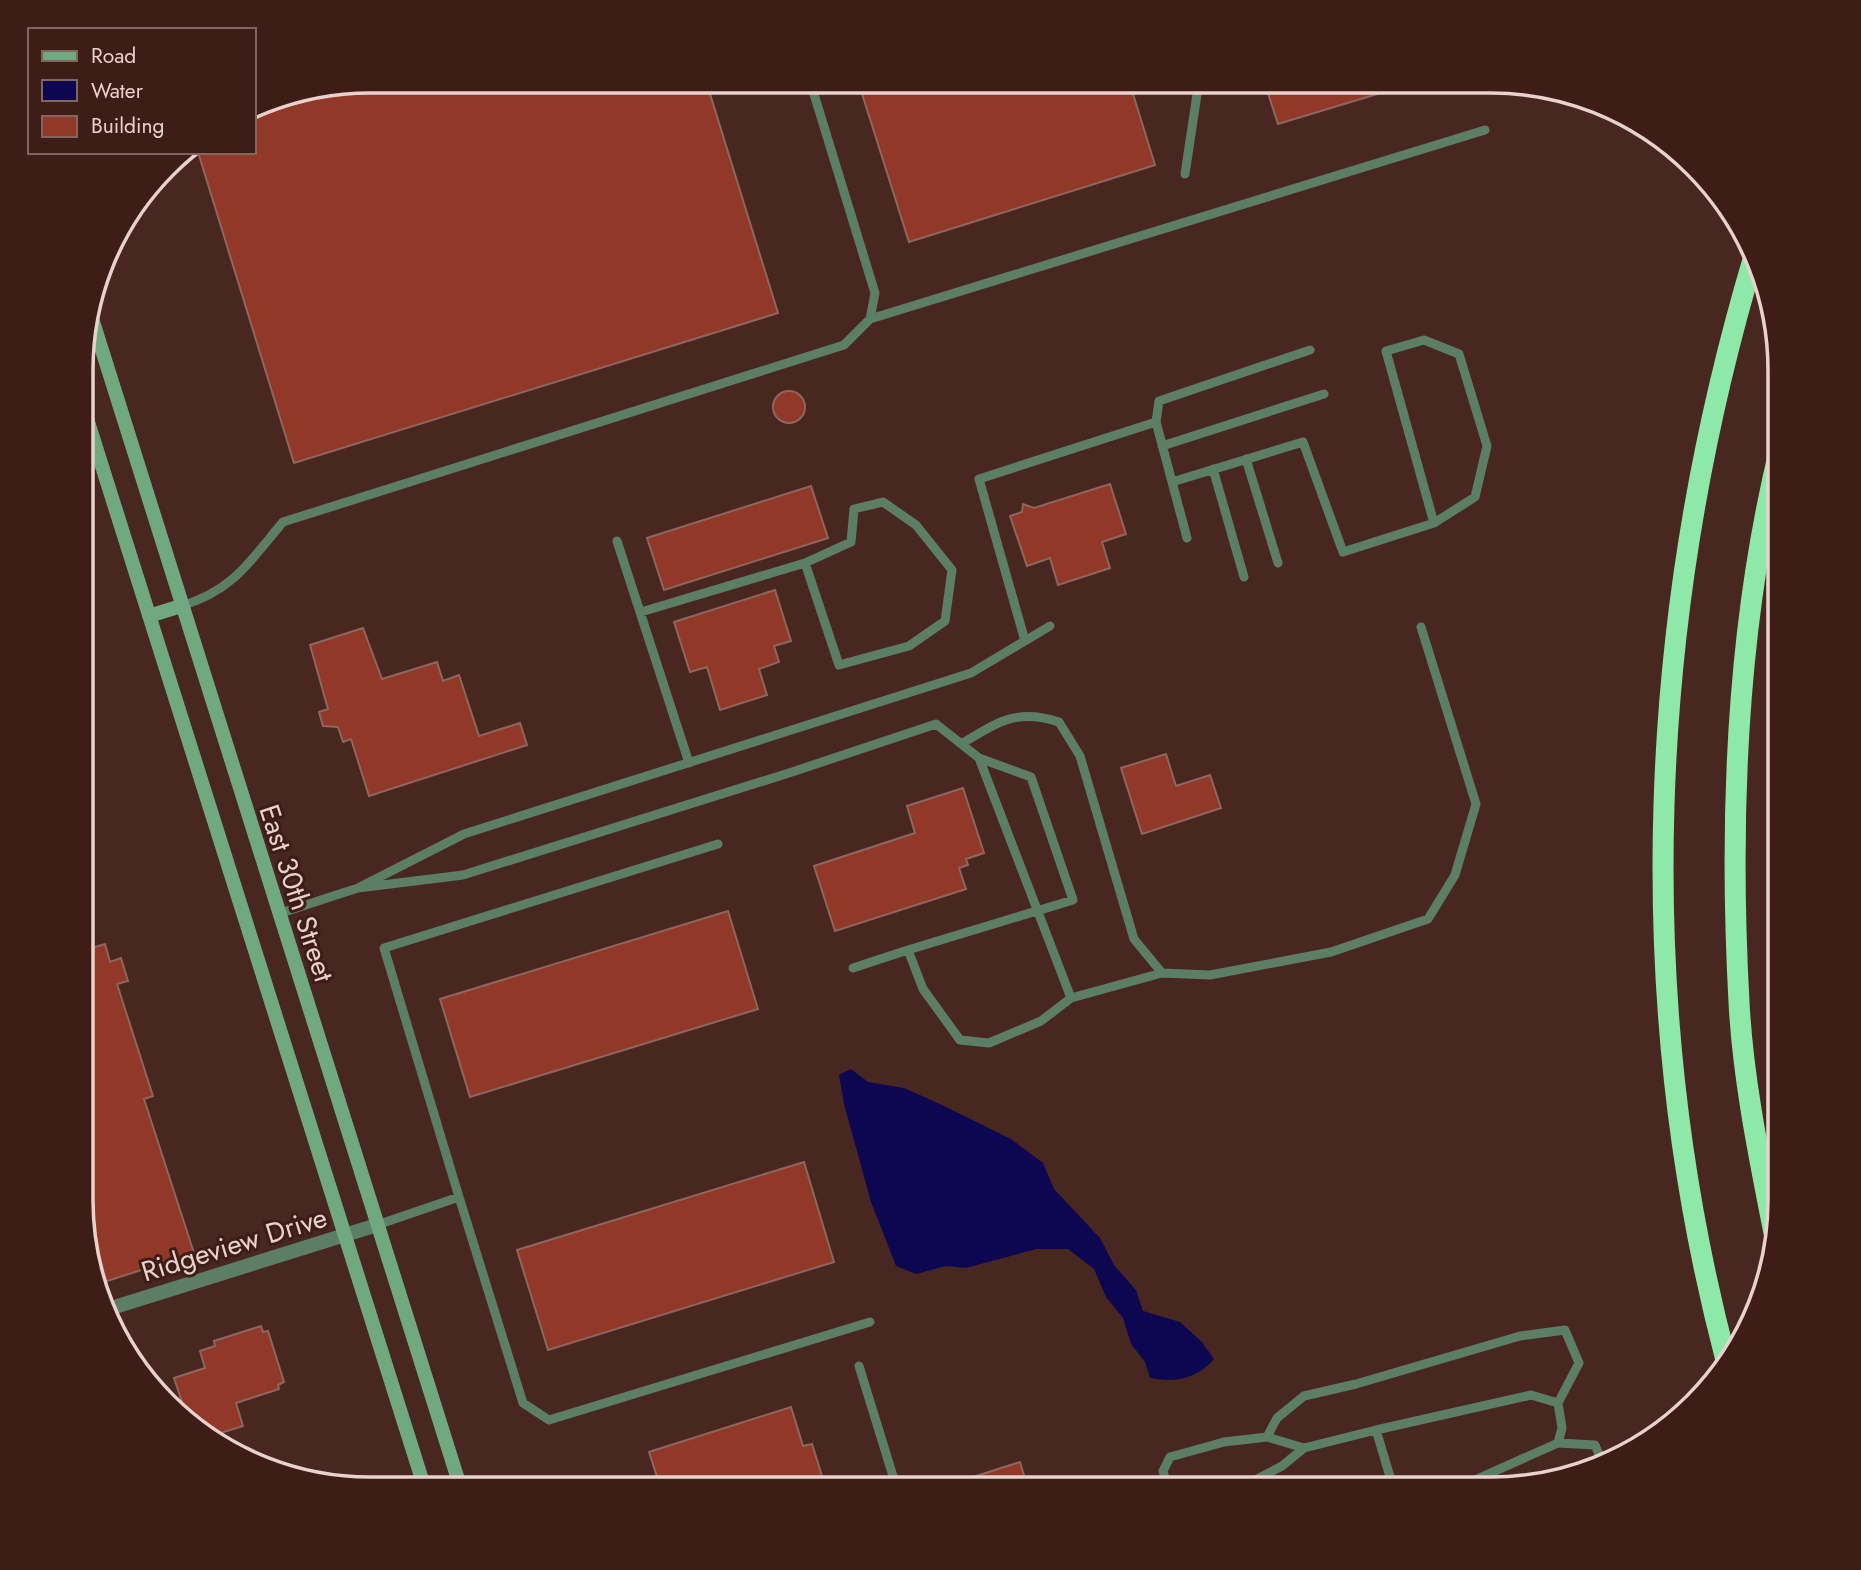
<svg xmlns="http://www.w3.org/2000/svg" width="1861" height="1570" viewBox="0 0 1861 1570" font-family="Jost,sans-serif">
<rect width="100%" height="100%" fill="#492721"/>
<path fill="#0d0752" d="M851,1069L868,1082L904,1088L940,1104L1011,1139L1043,1163L1054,1189L1100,1238L1114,1265L1136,1290L1143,1311L1180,1322L1202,1342L1214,1359C1197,1379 1175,1383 1150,1378L1145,1362L1131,1344L1123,1318L1106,1297L1094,1269L1068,1249H1036L966,1268L946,1266L916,1274L896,1266L871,1202L844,1104L839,1075Z"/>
<path fill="#923828" stroke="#8d665e" stroke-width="2" d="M370,80L706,81L778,313L294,463L198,152H254V109L276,96Z
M858,81H1129L1155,165L909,242Z
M1264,81H1406L1407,85L1278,124Z
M773 407a16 16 0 1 1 32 0a16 16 0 1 1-32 0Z
M1110,484L1126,534L1102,542L1110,568L1058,585L1050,558L1027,566L1010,516L1022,512L1023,504L1034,508Z
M811,486L828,538L664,590L647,538Z
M775,590L791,641L774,646L779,662L759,669L767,695L720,710L707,667L690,672L674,622Z
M363,628L382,679L437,662L443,681L459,675L479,736L520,723L527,745L369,796L351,739L343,742L338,727L323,726L319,712L328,709L310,645Z
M1166,754L1176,786L1210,775L1221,808L1142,834L1121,768Z
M963,788L984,853L966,859L968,865L959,868L966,889L835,931L814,866L915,833L907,806Z
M728,911L758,1009L470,1097L440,999Z
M105,944L110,962L121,958L128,981L117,984L153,1096L144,1099L194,1253L98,1284L81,1220L82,951Z
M804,1162L834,1262L548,1350L517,1250Z
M261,1326L263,1332L268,1331L284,1382L278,1385L279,1389L236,1403L243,1426L211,1436L188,1420L174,1378L205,1368L200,1351L215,1346L214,1341Z
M791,1407L803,1446L812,1444L826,1489H661L649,1452Z
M1020,1462L1028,1489H945V1486Z"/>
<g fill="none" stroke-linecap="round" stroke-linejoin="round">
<path stroke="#5b7e64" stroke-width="9" d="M1185,174L1199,81
M870,319L1485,130
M1156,422L1159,401L1310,350
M1162,446L1324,394
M1246,459L1278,563
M1213,469L1244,577
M1172,482L1303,442L1343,552L1434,523L1386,351L1424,340L1459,354L1487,446L1475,497L1434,523
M617,541L689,763
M181,606C233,591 250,561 283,522L844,345L870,319L875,293L810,81
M641,612L805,563L839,665L909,646L945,621L952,570L916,525L883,502L854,509L851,542L805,563
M1025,641L979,479L1156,422L1187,538
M961,744C998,722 1016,708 1059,722L1080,756L1134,939L1162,973L1071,998
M358,888L463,875L789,773L936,724L979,758L1071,998L1041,1021L989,1043L960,1040L923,989L908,950L1073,900L1031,777L979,758
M278,914L358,888L464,834L971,673L1050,626
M853,968L908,950
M1162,973L1210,975L1331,952L1428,919L1455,875L1476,804L1421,627
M459,1197L384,948L718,844
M377,1225L459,1197L523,1403L549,1420L870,1322
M859,1366L897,1489
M1376,1430L1531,1395L1558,1403L1562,1428L1558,1443
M1267,1437L1277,1418L1304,1396L1356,1384L1520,1336L1565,1330L1579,1363L1558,1403
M1459,1487L1558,1443L1595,1445L1604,1466
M1168,1489L1163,1471L1170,1457L1224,1442L1267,1437L1304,1448
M1238,1489L1282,1466L1304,1448L1376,1430L1391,1480L1459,1487L1458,1489"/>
<path stroke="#5b7e64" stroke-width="14" d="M105,1310L377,1225"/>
<path stroke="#70a980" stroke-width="14" d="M90,312L461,1489
M83,406L425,1489
M149,616L181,606"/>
<path stroke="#8ee8a7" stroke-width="21" d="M1775,1238C1760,1161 1743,1081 1739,1002C1729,819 1736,628 1780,448
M1726,1360C1630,995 1647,613 1755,253"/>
</g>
<g text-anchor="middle" stroke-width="6" stroke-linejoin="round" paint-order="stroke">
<g font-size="28" fill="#e9d2cd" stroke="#3e1d17">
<text transform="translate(297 893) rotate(72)" y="10">East 30th Street</text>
<text transform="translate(234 1244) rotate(-17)" y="10">Ridgeview Drive</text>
</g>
</g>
<path d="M0 0H1861V1570H0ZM370 93H1491A277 277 0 0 1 1768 370V1200A277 277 0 0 1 1491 1477H370A277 277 0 0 1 93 1200V370A277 277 0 0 1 370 93Z" fill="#3e1d17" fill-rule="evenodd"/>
<path fill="none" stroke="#e9d2cd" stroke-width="3.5" d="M370 93H1491A277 277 0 0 1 1768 370V1200A277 277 0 0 1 1491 1477H370A277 277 0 0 1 93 1200V370A277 277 0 0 1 370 93Z"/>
<rect x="28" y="28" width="228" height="126" fill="#3e1d17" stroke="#826560" stroke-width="2"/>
<rect x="42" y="51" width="35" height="10" fill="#70a980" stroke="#826560" stroke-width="2"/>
<text x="91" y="63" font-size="21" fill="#e9d2cd">Road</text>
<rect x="42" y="80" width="35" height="21" fill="#0d0752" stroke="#826560" stroke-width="2"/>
<text x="91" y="98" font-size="21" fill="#e9d2cd">Water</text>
<rect x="42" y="116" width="35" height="21" fill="#923828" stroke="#826560" stroke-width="2"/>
<text x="91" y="133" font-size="21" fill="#e9d2cd">Building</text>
</svg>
